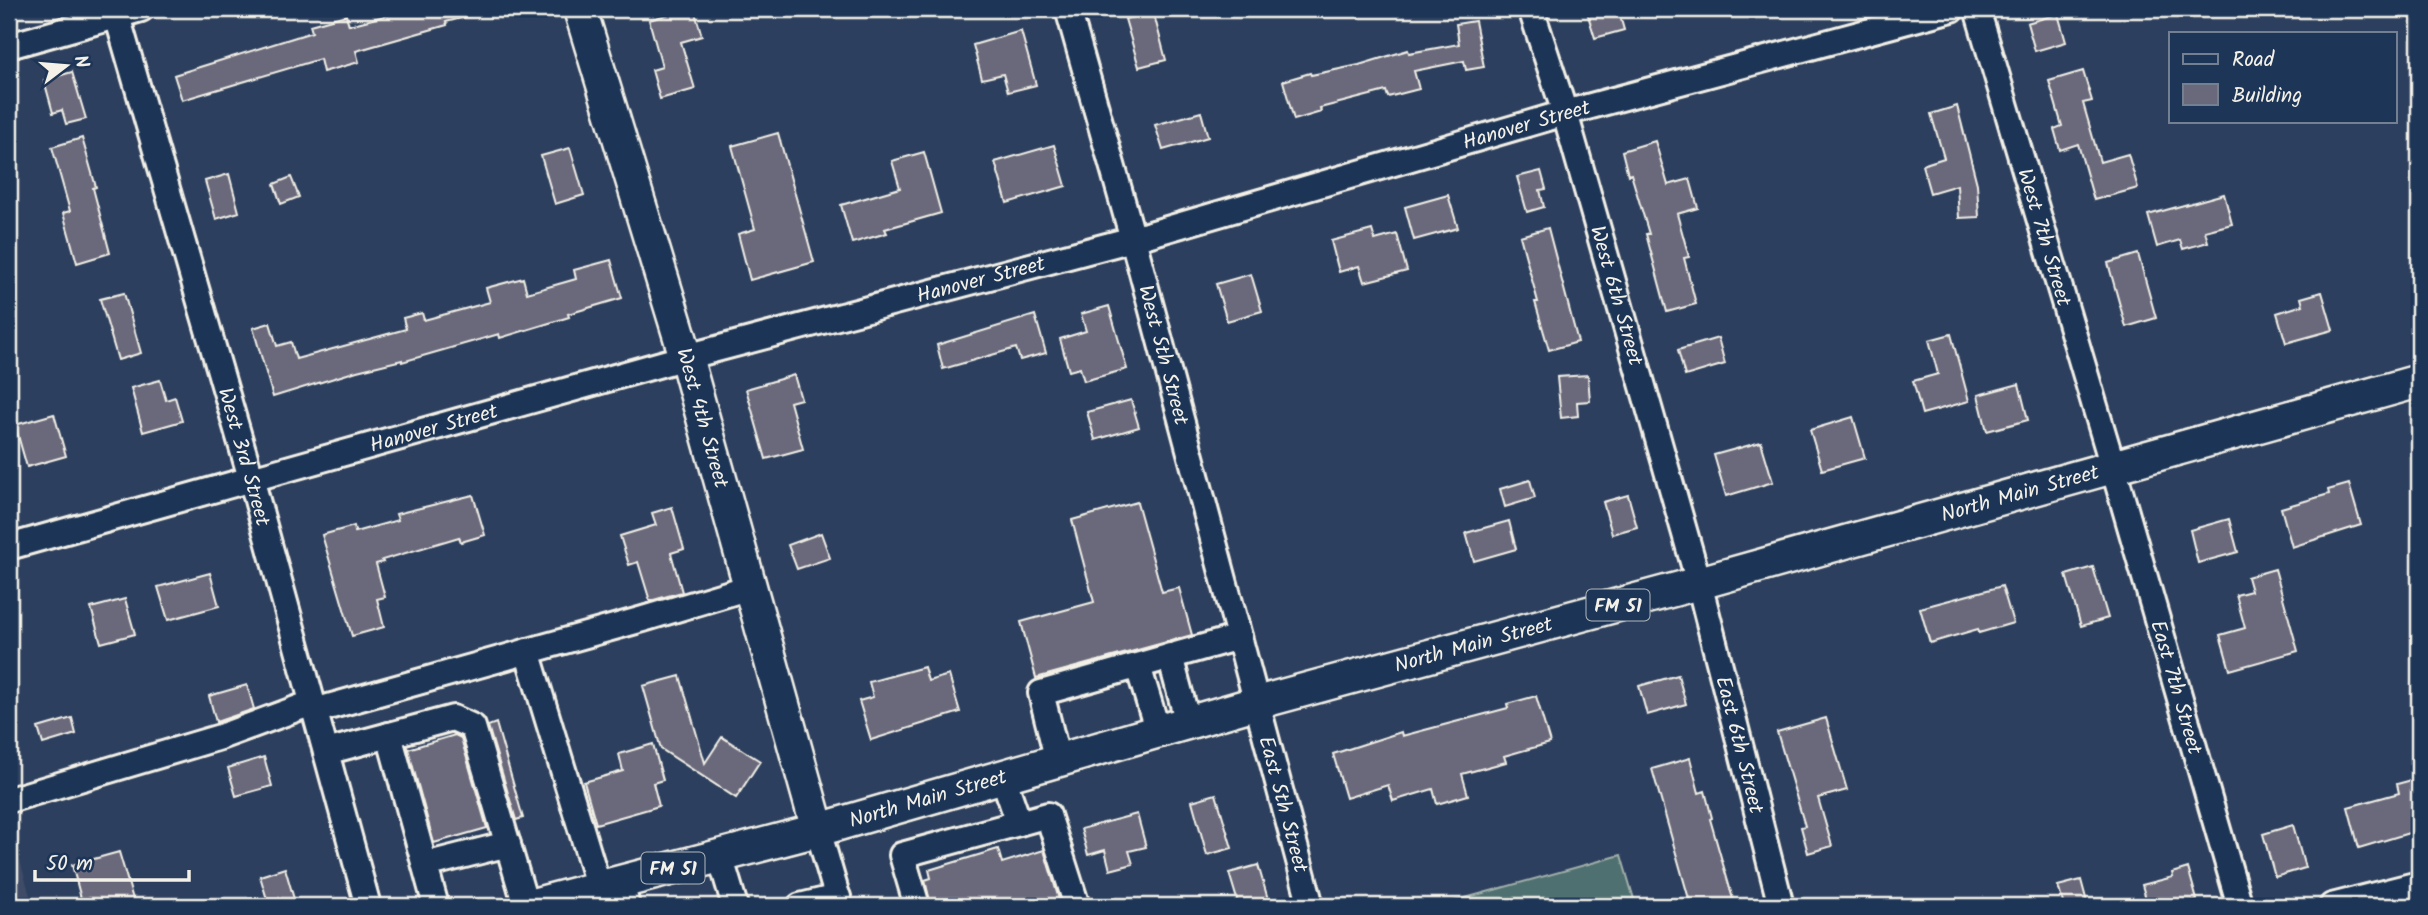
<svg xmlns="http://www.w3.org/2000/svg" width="2428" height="915" viewBox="0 0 2428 915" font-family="Kalam,sans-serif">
<rect width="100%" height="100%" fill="#2c3f5e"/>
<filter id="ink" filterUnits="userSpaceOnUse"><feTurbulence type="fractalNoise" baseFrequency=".0143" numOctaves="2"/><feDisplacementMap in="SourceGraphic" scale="14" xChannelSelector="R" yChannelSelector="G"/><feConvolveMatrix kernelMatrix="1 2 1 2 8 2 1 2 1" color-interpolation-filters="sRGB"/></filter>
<g filter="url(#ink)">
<path fill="#3f4c67" d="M9,822L33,906H9Z"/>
<path fill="#507070" stroke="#a2b0ac" stroke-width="2" d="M1621,855L1636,906H1436Z"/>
<path fill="#6a697b" stroke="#f4f1e8" stroke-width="2" d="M412,9H476L477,14L446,22L447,25L356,51L359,62L323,72L320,59L182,100L174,75L312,32L310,25L346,15L349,25Z
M688,9H694L702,36L681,42L695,89L660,99L652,70L662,67L649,20Z
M1586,9H1618L1624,30L1595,38Z
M1153,11L1166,60L1139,67L1125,19Z
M2058,14L2066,42L2035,51L2027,23Z
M1475,21L1484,67L1466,70L1464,61L1414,71L1419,89L1388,97L1386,91L1320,108L1321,112L1294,120L1283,81L1310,73L1311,75L1359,65L1408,50L1409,53L1459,44L1456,24Z
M1021,31L1036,85L1008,92L1003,74L982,79L973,45Z
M2083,71L2092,101L2083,103L2100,162L2128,154L2138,188L2094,200L2078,144L2060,150L2054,129L2062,126L2049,81Z
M72,72L86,119L66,124L62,110L53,113L44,80Z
M1957,106L1977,184L1979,217L1959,218L1957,185L1930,193L1922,165L1944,158L1931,114Z
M1201,112L1208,137L1163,150L1155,125Z
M778,133L814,262L750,280L738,234L755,229L732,146Z
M82,138L96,187L93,188L110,253L77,263L63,213L70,211L52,147Z
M1655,141L1668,185L1690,179L1698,208L1677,214L1689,257L1684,258L1696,304L1667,312L1646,234H1649L1631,174L1628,175L1622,151Z
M1054,145L1066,186L1007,203L995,162Z
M570,148L584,195L555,204L541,156Z
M924,152L941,213L885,229L887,233L852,243L841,205L900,188L892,161Z
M1541,171L1546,189L1540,190L1544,207L1527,212L1517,177Z
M229,174L239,212L216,219L205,181Z
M291,177L299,197L281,204L274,184Z
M2224,194L2232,224L2205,231L2208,242L2183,249L2180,240L2157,247L2148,215Z
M1448,195L1458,228L1414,240L1405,207Z
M1548,228L1578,342L1549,350L1535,302H1538L1520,236Z
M1372,230L1375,240L1397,234L1407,271L1364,282L1359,266L1339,272L1331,241Z
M2138,254L2156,318L2126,327L2108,263Z
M611,260L622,298L568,314L569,317L500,338L499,334L402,362V360L357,371L273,397L253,328L270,323L277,346L291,342L296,359L406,329L403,318L422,313L424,320L490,302L486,288L523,278L527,293L576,279L574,270Z
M1251,274L1262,311L1227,321L1216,284Z
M2322,292L2333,330L2286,343L2277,313L2303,305L2301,298Z
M124,293L141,353L118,360L100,299Z
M1109,306L1127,369L1084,381L1080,368L1069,371L1060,339L1086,331L1081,314Z
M1035,315L1046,353L1020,360L1016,348L943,369L937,345Z
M1951,334L1969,401L1922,414L1913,381L1938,374L1929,340Z
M1718,338L1725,364L1685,376L1678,350Z
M794,375L801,399L790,402L803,449L766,459L746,389Z
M1588,375L1590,401L1577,402L1578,416L1561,418L1557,377Z
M160,380L166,400L175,397L182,421L143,432L131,388Z
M2019,384L2028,420L1987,431L1978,395Z
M1131,400L1139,427L1095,440L1087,412Z
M54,414L66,456L27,467L15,425Z
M1853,417L1865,458L1822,470L1810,430Z
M1761,442L1773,482L1726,496L1714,455Z
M1530,480L1535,498L1505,507L1500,489Z
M2349,484L2361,525L2292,547L2281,508L2329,494L2328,490Z
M473,495L485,535L461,542L459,537L382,560L383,562L376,564L385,597L377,599L384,627L352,636L322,535L354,526L355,532L398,520L396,514Z
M1628,495L1637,527L1612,534L1603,502Z
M1137,502L1162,592L1179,588L1192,635L1036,678L1021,622L1094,602L1072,520Z
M672,507L684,549L671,553L682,592L650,601L638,562L629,565L620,536L656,525L652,513Z
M2229,519L2238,552L2198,563L2190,530Z
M1509,521L1516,549L1474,561L1466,533Z
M821,533L830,558L797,569L788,545Z
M2093,567L2108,618L2081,626L2066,575Z
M2275,569L2298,651L2230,670L2220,635L2245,628L2236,595L2251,591L2247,577Z
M210,573L219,606L168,620L158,587Z
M2002,586L2013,623L1979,633L1978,629L1930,643L1920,608Z
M125,599L135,634L101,643L91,608Z
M924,667L928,681L949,675L960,712L871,740L859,701L873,697L869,682Z
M1678,675L1686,704L1647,715L1639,686Z
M680,676L705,763L722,737L760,761L736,798L661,749L643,686Z
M247,685L254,709L216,722L209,696Z
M1536,696L1550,743L1504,756L1506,762L1462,774L1468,795L1437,804L1433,789L1393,801L1388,785L1346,798L1333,754L1401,732L1402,736L1508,708L1507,704Z
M72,718L76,734L43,744L38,728Z
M1826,718L1847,790L1818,798L1832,846L1808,853L1801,827L1805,826L1777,732Z
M496,723L523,818L516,820L488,726Z
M455,735L461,738L487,828L434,843L408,749Z
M653,744L663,780L653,783L659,806L596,824L584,782L623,771L619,754Z
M264,757L272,786L236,796L228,768Z
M1690,758L1699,793L1705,791L1712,818L1710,819L1735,906H1691L1652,769Z
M2419,778V830L2359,848L2348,807L2399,793L2397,784Z
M1216,794L1232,848L1207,855L1192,801Z
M1137,814L1146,847L1129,851L1133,864L1110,870L1105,850L1088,855L1081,829Z
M2293,825L2305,868L2275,877L2263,834Z
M998,849L1002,863L1044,850L1061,906H931L925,880L931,878L929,870Z
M119,852L135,906H83L72,865Z
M1258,865L1270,906H1239L1229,873Z
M285,868L296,906H269L260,876Z
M2188,868L2197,900L2177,906H2148L2142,885L2173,877L2172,873Z
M2081,880L2088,906H2064L2058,886Z"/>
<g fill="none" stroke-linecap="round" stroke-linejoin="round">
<defs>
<g id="minor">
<path id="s1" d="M115,9L251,478L368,906"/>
<path id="s2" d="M1068,9L1133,239L1311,906"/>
<path id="s3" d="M1531,9L1565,113L1699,583L1781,906"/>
<path id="s4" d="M1977,9L2113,467L2240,906"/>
<path d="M9,46L141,9"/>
<path id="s5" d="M9,547L686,357L1133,239L1565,113L1952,9"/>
<path d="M527,651L599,888"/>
<path d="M1170,656L1188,723"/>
<path d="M1138,666L1158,732"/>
<path d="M314,711L643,619L750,587"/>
<path d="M389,735L436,906"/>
<path d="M326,752L453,718L473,727L526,906"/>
<path d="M1058,761L1041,693L1239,637"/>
<path d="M1003,777L1019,823"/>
<path d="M9,800L220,737L312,703"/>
<path d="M818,830L840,906"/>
<path d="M720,856L735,906"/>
<path d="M425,865L508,844"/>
<path d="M621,882L627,906"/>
<path d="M800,906L838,897"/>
<path d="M917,906L902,855L1048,815L1077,906"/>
<path d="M2332,906L2419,884"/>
</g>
<g id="major">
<path id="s6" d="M580,9L686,357L818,830"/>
<path id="s7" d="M529,906L818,830L1256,703L1699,583L2419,381"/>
</g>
</defs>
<use href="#minor" stroke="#f4f1e8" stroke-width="30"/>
<use href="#major" stroke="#f4f1e8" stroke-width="37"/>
<use href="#minor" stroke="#1d3557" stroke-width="24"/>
<use href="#major" stroke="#1d3557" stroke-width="32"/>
</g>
</g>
<g text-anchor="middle" stroke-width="5" stroke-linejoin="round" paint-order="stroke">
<g fill="#1d3557" stroke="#b4b9bc" stroke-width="2">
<rect x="1586.5" y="589.5" width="63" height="31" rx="5"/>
<rect x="641.5" y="852.5" width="63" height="31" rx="5"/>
</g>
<g font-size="19" font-weight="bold" fill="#f4f1e8">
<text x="1618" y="612">FM 51</text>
<text x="673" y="875">FM 51</text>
</g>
<g font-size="21" fill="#f4f1e8" stroke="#1d3557">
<text dy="7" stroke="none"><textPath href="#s5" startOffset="1575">Hanover Street</textPath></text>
<text dy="7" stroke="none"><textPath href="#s4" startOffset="238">West 7th Street</textPath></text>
<text dy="7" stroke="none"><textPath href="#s5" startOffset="1008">Hanover Street</textPath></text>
<text dy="7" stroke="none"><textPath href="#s3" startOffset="299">West 6th Street</textPath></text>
<text dy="7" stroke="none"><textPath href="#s2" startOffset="359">West 5th Street</textPath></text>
<text dy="7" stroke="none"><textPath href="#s6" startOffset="427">West 4th Street</textPath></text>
<text dy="7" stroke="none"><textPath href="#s5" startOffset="441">Hanover Street</textPath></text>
<text dy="7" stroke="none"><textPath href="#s1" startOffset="466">West 3rd Street</textPath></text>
<text dy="7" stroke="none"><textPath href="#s7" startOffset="1547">North Main Street</textPath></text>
<text dy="7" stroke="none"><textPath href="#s7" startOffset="980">North Main Street</textPath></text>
<text dy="7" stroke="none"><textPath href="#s4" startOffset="707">East 7th Street</textPath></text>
<text dy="7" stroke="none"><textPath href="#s3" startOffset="765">East 6th Street</textPath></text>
<text dy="7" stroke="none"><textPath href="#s7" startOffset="413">North Main Street</textPath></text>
<text dy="7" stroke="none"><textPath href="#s2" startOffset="824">East 5th Street</textPath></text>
</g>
</g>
<rect width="2428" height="915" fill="none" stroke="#1d3557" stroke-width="35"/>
<rect x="18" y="18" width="2393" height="880" fill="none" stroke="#f4f1e8" stroke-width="2.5" filter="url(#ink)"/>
<rect x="2169" y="32" width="228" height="91" fill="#1d3557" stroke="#738091" stroke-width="2"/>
<rect x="2183" y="54" width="35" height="10" fill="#1d3557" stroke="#738091" stroke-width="2"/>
<text x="2232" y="66" font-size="21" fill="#f4f1e8">Road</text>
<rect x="2183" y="84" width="35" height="21" fill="#6a697b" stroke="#738091" stroke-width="2"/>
<text x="2232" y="102" font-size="21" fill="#f4f1e8">Building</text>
<g transform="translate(66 66) rotate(74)" stroke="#1d3557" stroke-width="5" paint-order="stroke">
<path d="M0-5L12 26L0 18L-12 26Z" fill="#f4f1e8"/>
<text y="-10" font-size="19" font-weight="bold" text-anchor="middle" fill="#f4f1e8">N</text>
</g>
<path d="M35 870v10h154v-10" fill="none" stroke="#f4f1e8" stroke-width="3.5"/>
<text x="46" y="870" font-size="21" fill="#f4f1e8" stroke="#1d3557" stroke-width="5" paint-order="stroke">50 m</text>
</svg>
